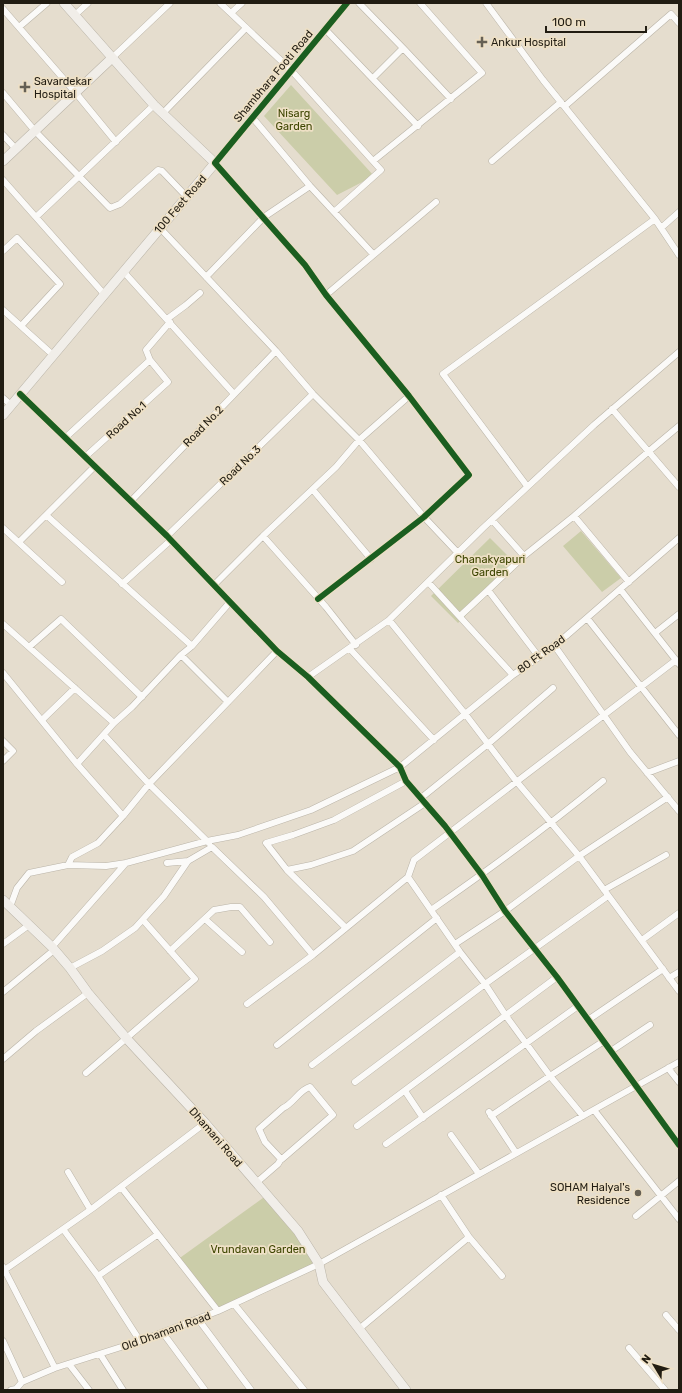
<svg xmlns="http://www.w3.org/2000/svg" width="682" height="1393" viewBox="0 0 682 1393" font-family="Rubik,sans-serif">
<rect width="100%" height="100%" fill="#e5ddce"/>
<path fill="#cbcda9" d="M291,85L374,176L337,195L264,116Z
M581,531L621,578L602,592L563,546Z
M490,538L518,566L458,623L431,596Z
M267,1195L319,1264L218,1311L177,1260Z"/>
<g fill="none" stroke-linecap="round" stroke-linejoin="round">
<defs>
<path id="street" d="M220,3L291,70L381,170L335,211
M359,3L403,48L373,78
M486,3L543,80L655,219L679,255
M3,9L75,92L116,142
M231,13L242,3
M75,15L88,3
M19,27L47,3
M325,29L418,126
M403,48L451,99
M112,58L170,3
M3,93L35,131L110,208L120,204L158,170L162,171L186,196
M565,106L671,14L679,23
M163,113L246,28
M252,117L310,186L373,254
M3,135L16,149
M373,161L482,73L420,3
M492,161L561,102
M3,180L104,294
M36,217L154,105
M160,228L276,351L313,394L359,440L424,517L457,552
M661,228L679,212
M3,251L17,238L60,284L21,326
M123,271L234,394
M206,277L264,217L310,186
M326,295L436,202
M3,310L53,355
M167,319L186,305L200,293
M20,394L167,536L277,651L308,677L400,767L406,781L445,826L482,875L505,911L557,977L679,1145
M3,398L11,405
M612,409L679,487
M65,438L150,360L146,350L170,322
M85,457L168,382L150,360
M527,486L443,374L655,219
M313,490L371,559
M131,501L276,351
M46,515L192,646
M574,516L629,582
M492,520L524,556
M3,528L62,582
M167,536L313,394
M263,536L326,607L356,645
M19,542L95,466
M428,582L513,675
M122,584L171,540
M214,585L263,536L336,467L359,440L409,396
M620,589L679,664
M318,599L424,517L469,475L409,396L326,295L305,265L215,163L347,3
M460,616L488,590
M587,618L679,735
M389,620L466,715L517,782L579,856L679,991
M3,624L114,723
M655,633L679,614
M554,645L630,752L679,811
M29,647L61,619L142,697
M350,649L434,740
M181,655L228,702
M539,657L488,590L524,556L574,516L648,452L679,426
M3,673L77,764L123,816
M308,677L389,620L483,528L594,425L679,352
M42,720L75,688
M104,735L149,784L209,843
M3,741L13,751L3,761
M77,764L114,723L132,707L181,655L192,646L230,602
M647,773L679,761
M421,798L488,744L553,688
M167,863L188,861
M68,865L72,857L98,843L123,816L149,784L277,651
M287,870L266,843L293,835L334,820L406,781
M604,890L666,855
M10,907L17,888L29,873L68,865L106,866L126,863L207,841L238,835L311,810L400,767L513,675L539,657L566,636L679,538
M431,910C490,869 547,827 603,781
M205,919L242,952
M346,928L287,870L311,865L353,851L425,803
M642,940L679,913
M3,944L29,925
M455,944L505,911L579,856L668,797
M52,947L126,863
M170,951L214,910L231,907H240L270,942
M70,968L102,951L135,928L164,896L188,861L212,847L264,897L313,955
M669,978L679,972
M3,992L54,950
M247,1004L313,955L408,877
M588,1020L663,969
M277,1045L437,918
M611,1051L650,1025
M3,1059L36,1031L88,993
M312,1065L460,952
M668,1068L679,1082
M86,1073L195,979L143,920
M355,1082L485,984L608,896
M405,1091L423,1118
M594,1110L679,1219
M489,1112L516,1153
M491,1116L550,1076L604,1041
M583,1116L550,1076L506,1016L485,984L460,952L408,877L414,860L676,660
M357,1126L557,977
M451,1135L479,1174
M386,1144L578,1006
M68,1172L90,1209
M256,1183L278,1164L281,1159L265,1142L259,1129L283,1108C294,1103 299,1090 310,1087L333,1115L282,1159
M121,1187L218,1311
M636,1216L679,1181
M63,1229L98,1276L157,1235
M469,1237L502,1276
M3,1267L55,1368
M3,1271L93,1208L205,1123
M98,1276L140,1341
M234,1304L304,1390
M666,1315L679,1330
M198,1319L251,1390
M359,1329L469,1237L441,1195
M163,1333L205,1390
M3,1341L22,1382
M629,1348L665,1390
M100,1354L123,1390
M69,1364L89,1390
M11,1390L16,1389L22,1382L55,1368L140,1341L218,1311L319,1264L679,1062"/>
<path id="secondary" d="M3,161L112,58
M3,415L215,163L154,105L64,3
M3,900L52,947L70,968L88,993L127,1039L205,1123L298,1231L319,1264L323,1282L406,1390"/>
</defs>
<use href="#street" stroke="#bab4a8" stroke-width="7"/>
<use href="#secondary" stroke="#bab4a8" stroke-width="10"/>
<use href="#street" stroke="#fbfaf8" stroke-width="6"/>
<use href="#secondary" stroke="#f1eee9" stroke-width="9"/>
<defs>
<path id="cycleway" d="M20,394L167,536L277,651L308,677L400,767L406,781L445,826L482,875L505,911L557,977L679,1145
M318,599L424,517L469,475L409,396L326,295L305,265L215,163L347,3"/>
</defs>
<use href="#cycleway" stroke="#eee0c5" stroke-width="8"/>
<use href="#cycleway" stroke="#1b5e20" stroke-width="6"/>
</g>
<g fill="#666054" stroke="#eee0c5" stroke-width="1.5">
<path d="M480 36h4v4h4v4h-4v4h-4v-4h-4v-4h4z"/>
<path d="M23 81h4v4h4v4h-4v4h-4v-4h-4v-4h4z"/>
<circle cx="638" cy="1193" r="4"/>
</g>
<g text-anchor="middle" stroke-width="3.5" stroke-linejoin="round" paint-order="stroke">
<g font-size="11" fill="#211c12" stroke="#eee0c5" text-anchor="start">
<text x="491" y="46">Ankur Hospital</text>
<text x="34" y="85">Savardekar<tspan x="34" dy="13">Hospital</tspan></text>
<text x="630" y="1191" text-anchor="end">SOHAM Halyal's<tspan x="630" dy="13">Residence</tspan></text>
</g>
<g font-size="11" fill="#211c12" stroke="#eee0c5">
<text transform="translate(273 76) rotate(-50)" y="4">Shambhara Footi Road</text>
<text transform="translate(180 204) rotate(-49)" y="4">100 Feet Road</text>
<text transform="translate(126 420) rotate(-42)" y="4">Road No.1</text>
<text transform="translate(203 426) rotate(-46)" y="4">Road No.2</text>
<text transform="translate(240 465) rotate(-44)" y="4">Road No.3</text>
<text transform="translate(541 654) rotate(-36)" y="4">80 Ft Road</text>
<text transform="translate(216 1137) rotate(49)" y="4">Dhamani Road</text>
<text transform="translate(166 1331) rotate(-20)" y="4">Old Dhamani Road</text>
</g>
<g font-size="11" fill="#3d4500" stroke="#eee0c5">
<text x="294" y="117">Nisarg<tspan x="294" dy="13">Garden</tspan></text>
<text x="490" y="563">Chanakyapuri<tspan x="490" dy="13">Garden</tspan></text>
<text x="258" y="1253">Vrundavan Garden</text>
</g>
</g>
<rect width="682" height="1393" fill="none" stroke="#211c12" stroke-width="8"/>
<g transform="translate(654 1365) rotate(308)" stroke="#eee0c5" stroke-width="3" paint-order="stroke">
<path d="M0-3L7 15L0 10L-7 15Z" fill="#211c12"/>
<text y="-6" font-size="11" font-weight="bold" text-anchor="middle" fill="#211c12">N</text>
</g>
<path d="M546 26v6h100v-6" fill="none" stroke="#211c12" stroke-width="2"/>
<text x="552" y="26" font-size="12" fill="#211c12" stroke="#eee0c5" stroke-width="3" paint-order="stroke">100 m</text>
</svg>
